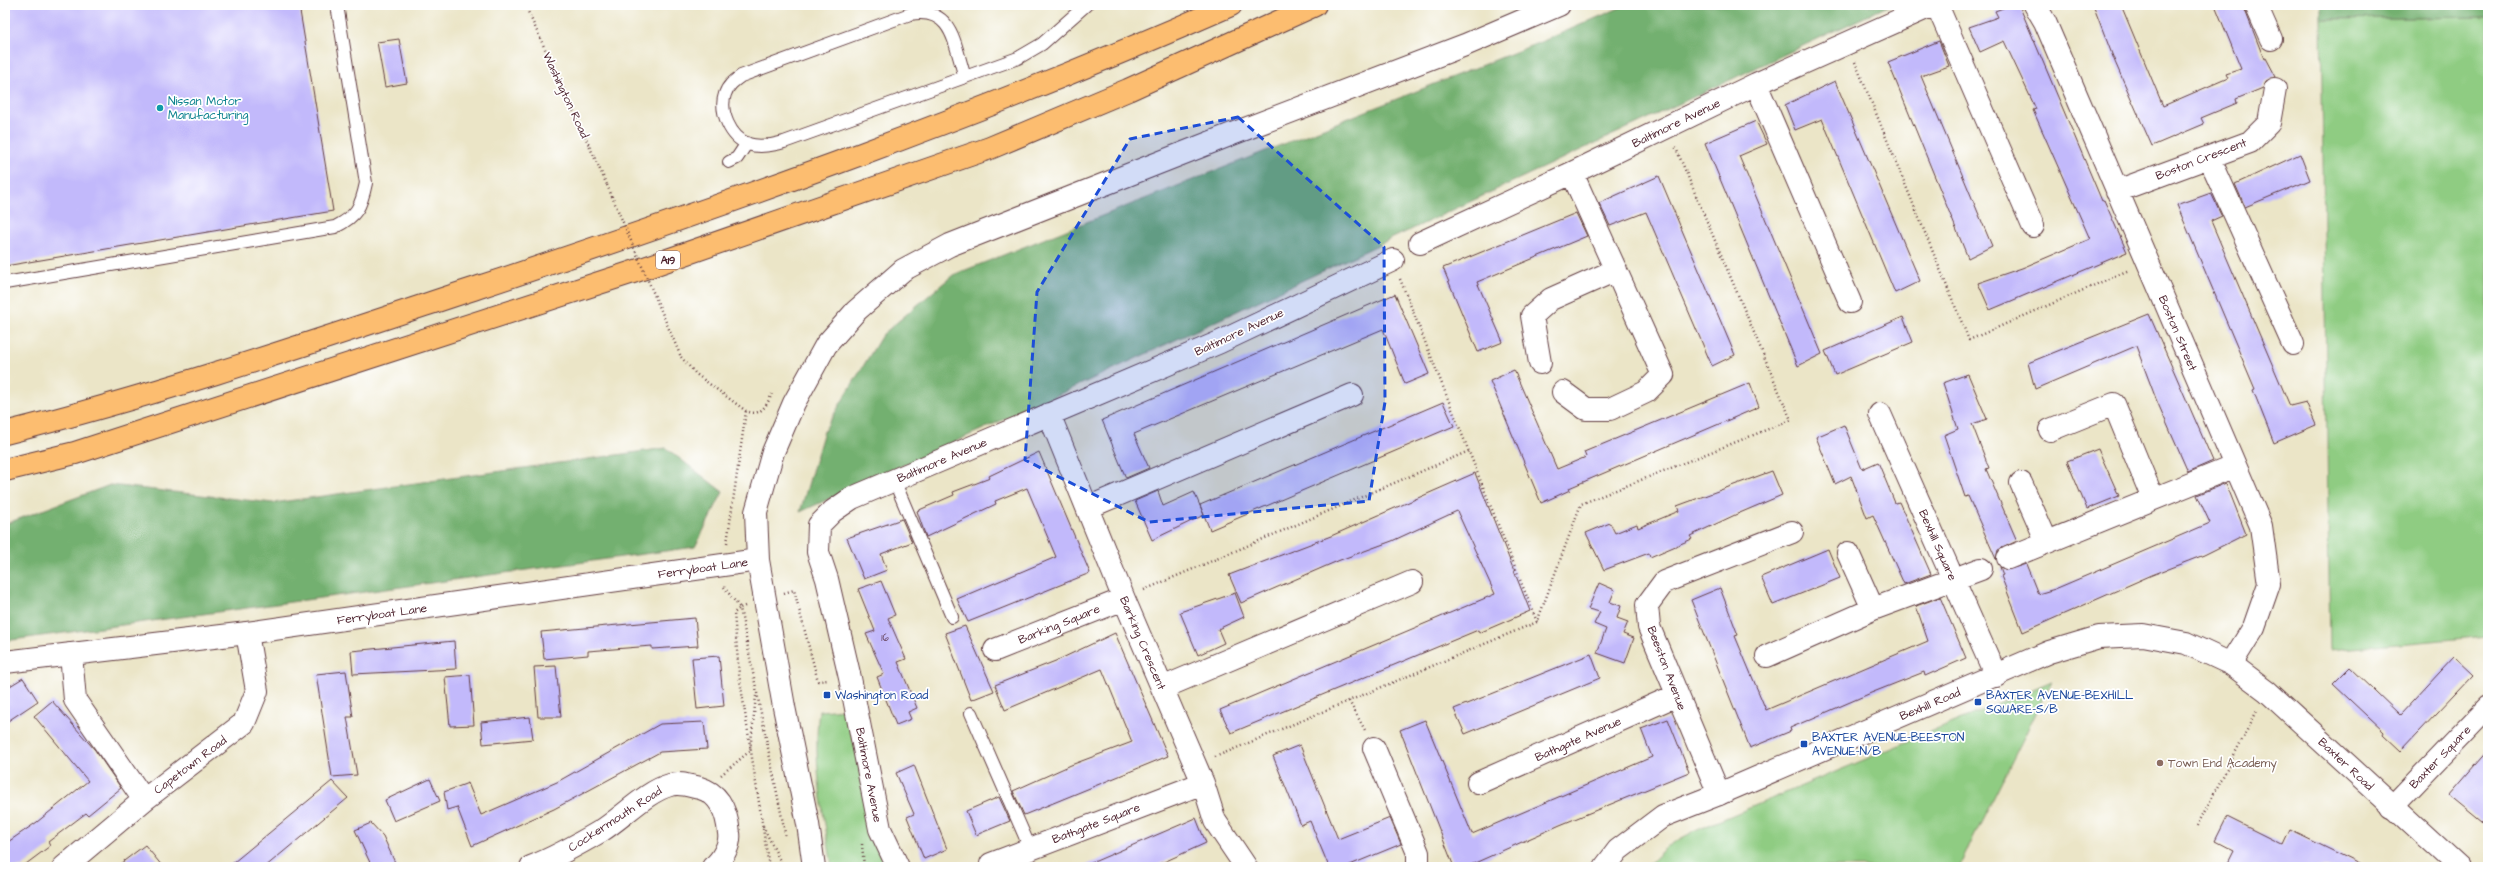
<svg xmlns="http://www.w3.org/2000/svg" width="2493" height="872" viewBox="0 0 2493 872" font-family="'Architects Daughter',sans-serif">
<rect width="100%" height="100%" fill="#fff"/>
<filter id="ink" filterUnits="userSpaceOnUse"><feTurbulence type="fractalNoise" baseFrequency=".025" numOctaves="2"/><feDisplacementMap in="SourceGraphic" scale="8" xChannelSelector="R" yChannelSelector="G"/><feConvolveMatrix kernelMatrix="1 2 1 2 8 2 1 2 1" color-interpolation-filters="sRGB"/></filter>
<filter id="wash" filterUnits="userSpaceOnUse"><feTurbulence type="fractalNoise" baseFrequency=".012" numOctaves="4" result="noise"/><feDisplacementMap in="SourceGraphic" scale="16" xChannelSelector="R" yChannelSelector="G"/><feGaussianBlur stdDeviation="0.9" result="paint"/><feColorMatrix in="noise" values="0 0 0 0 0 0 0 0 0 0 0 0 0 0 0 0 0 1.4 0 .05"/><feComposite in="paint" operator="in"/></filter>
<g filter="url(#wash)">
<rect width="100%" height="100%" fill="#ebe5c7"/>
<path fill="#8fcc82" stroke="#6c7656" d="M2488,17V636L2330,650L2321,19Z
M2052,681L1959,867H1647C1662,847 1682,837 1704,827Z
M845,709L887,867H832C824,815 812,763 819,711Z"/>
<path fill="#73b070" stroke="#5e684e" d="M1626,5H1890L1058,395L800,512L824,431L882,335L953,275L1548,39Z
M2321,5H2488V17L2321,19Z
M666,448L723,492L695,547L5,641V524L110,485L273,503Z"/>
<g id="blocks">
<path fill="#c2b9fb" d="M5,5H299L333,211L5,266Z
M2011,5H2019L2102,201L2104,200L2127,252L1990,310L1978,283L2022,268L2090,239L2033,110L2036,109L2004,41L1980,52L1969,27L1998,17L1995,11Z
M2093,5H2121L2163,106L2228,78L2226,74L2241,69L2215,5H2243L2264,59L2266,58L2276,77L2266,81L2263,88L2236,99L2237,103L2201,118L2204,124L2152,146L2115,62Z
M399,39L407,83L385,87L377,42Z
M1939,41L1949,66L1921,76L1992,246L1968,258L1888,62Z
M1835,81L1920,281L1895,293L1822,119L1795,130L1785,105Z
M1756,121L1767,144L1739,156L1822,354L1798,366L1705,143Z
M2300,154L2310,180L2245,207L2235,184Z
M1659,176L1735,355L1712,366L1646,212L1610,226L1599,203Z
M2211,193L2222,216L2211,221L2290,406L2306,402L2316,425L2274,443L2253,390L2255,389L2177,205Z
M1576,213L1587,236L1477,282L1503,342L1478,352L1443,268Z
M1395,294L1429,374L1405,384L1383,329L1134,434L1149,468L1126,478L1102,420Z
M2149,314L2213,461L2188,472L2156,399L2136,346L2035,389L2028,363Z
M1903,317L1913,342L1835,375L1825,351Z
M1514,370L1557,469L1586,457L1584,452L1750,383L1759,407L1569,488L1570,490L1541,503L1490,381Z
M1968,374L1987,419L1972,424L1989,468L1986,469L2017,541L1998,550L1996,559L1968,496L1965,497L1944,435L1958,429L1943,383Z
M1443,402L1454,426L1210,530L1200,505Z
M1844,425L1862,469L1878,462L1895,503L1899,502L1931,574L1904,584L1873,515L1867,518L1851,476L1835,484L1816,437Z
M2098,449L2119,496L2087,509L2067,461Z
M1039,452L1090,573L968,622L957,599L1056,557L1027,488L995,501L996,504L926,537L917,511L954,495L953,492L990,478L989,476Z
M1772,471L1782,495L1735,515L1690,536L1692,539L1650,557L1649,553L1604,570L1586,533L1610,523L1615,533L1637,524L1638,528L1679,511L1677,506Z
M1475,473L1530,611L1479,633L1478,630L1231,733L1220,710L1495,594L1457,511L1392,541L1340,560L1241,603L1229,575L1331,536Z
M2226,483L2246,534L2204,555L2152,575L2023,632L2001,576L2003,575L2000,567L2007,570L2026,564L2038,594L2055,589L2210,523L2197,495Z
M1158,491L1163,506L1194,492L1204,515L1152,540L1135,501Z
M902,519L912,542L881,554L887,570L864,579L847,538Z
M1828,549L1840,578L1773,605L1761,577Z
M881,581L895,615L888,618L906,659L898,662L917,708L908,712L911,719L896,725L877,677L884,674L866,634L875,631L858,589Z
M1599,583L1615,590L1610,602L1621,606L1617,618L1628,622L1623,634L1634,638L1625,663L1597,653L1606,629L1594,624L1600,612L1588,609Z
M1720,588L1738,635L1735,636L1766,710L1928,641L1916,606L1940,597L1966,658L1925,676L1924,672L1871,693L1790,728L1791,731L1750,748L1691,600Z
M1235,593L1244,617L1218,629L1224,643L1198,655L1180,612Z
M695,618L698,646L652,649V646L588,651V655L544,659L541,632Z
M965,626L994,691L971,700L945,633Z
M1115,633L1168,756L1024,815L1013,791L1071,765L1132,742L1102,669L1005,710L995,685L1058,660Z
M454,641L456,669L353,674L351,651Z
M1591,654L1600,678L1465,734L1454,709Z
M719,656L724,706L697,709L692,658Z
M2454,657L2473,675L2401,751L2383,734L2384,732L2333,684L2350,667L2400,715Z
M556,666L561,717H538L534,667Z
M346,671L353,717H347L357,775L332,777L316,674Z
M470,675L474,725L450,726L445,677Z
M23,678L38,701L5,723V689Z
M52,701L95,750L121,788L88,815L86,813L48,842L50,846L22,867H5V844L37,822L88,781L34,716Z
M530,717L533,739L483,744L481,722Z
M1668,719L1689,772L1560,825L1466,867H1454L1400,730L1425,720L1472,834L1652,757L1641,729Z
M704,722L707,749L660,752L554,809L472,846L457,807L447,810L444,792L468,783L481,815L557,782L660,724Z
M1300,745L1338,839L1390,818L1401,844L1345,867H1329L1310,821L1301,825L1273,756Z
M2488,750V827L2449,795Z
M914,765L947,849L924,859L907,817L914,814L896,773Z
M430,779L440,801L394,821L385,800Z
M332,781L348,798L265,867H228Z
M999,797L1010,821L976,835L966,811Z
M2227,817L2283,845L2290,830L2366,867H2226L2234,851L2215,841Z
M1196,818L1206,843L1164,862L1151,867H1082Z
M371,823L383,836L397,867H372L355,830Z
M145,845L163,867H116Z"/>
</g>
</g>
<g filter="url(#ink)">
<use href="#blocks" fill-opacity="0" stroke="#623d42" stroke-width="1"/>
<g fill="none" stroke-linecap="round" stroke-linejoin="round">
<defs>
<path id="service" d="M965,77C954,44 953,6 910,14L741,76C734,81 728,85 725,94C719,111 730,137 748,144C760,148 773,145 784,142L1018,58L1042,44L1086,5
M729,162L737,158L747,143
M5,283L335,227C357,216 361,207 366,183L337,5
M894,480L952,617
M971,713L1030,848"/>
<path id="minor" d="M1937,5L2033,226
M2035,5L2045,22L2261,526L2269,584L2254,627L2231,664
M2256,5L2271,39
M1756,84L1850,302
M2209,157L2293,344
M2117,191L2250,142L2269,123L2275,89
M1420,243L1572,173L1756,84L1933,5
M1540,363L1532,316L1551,299L1616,270
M1563,392L1586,409H1610L1646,392L1663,375L1572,173
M1049,414L1124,599L1203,783L1215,821L1246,867
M1880,414L1996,676
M2050,430L2114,404L2153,499
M2021,483L2047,542
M1087,508L1352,395
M1848,553L1873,609
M2008,558L2235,466
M995,650L1124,599
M71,654L75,700L144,800
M1767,656L1873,609L1981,569
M1162,688L1412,582
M1374,748L1418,853V867
M1478,783L1677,695
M1719,794L1649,627L1647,605L1664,582L1792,532
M2392,807L2488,707
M991,864L1203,783
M64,867L144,800L244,723L257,691L247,633
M531,867C556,857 579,844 601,831C622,818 647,791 670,785C680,782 690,786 700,788C721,794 727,814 729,833C731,845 721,861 713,867
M898,867L880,829L850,678L827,579L818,552L819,525L833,511L852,498L1220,342L1393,260"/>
<path id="tertiary" d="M5,662L247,633L758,560
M814,867L808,824L784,707L758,560L756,512L773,452L794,403L826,345L856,311L903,270L950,245L1232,134L1465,45L1559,5
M1605,867L1618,850L1663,816L1719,794L2049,652L2099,637L2143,635L2186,643L2231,664L2267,691L2459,867"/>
<path id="trunk" d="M5,433C165,393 322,339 479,287C733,203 986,113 1231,5
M5,470L75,453L636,271L990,148L1128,90L1315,5"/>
</defs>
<use href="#service" stroke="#623d42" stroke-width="14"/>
<use href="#minor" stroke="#623d42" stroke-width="24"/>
<use href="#tertiary" stroke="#623d42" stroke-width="24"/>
<use href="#trunk" stroke="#623d42" stroke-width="24"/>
<path stroke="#623d42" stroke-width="2.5" stroke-dasharray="1 3" stroke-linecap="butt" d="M525,5L607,185
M1855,62L1969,340L2129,270
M1400,279L1537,622
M681,357L696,374L746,411C761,417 766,406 772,394
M727,543L746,411
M724,587L740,608L734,613L739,674L769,867
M1144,590L1469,451
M784,593L794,590L818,681L829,680
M745,606L740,608L786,838
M1349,701L1365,730
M1215,757L1537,622L1581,504L1791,420L1675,146
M721,775L750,751L756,696
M763,826L783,867
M2197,826L2257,711
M862,844L864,867"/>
<use href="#service" stroke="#fff" stroke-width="12"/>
<use href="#minor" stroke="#fff" stroke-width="22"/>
<use href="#tertiary" stroke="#fff" stroke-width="22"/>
<use href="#trunk" stroke="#fcbd6f" stroke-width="22"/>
<path stroke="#623d42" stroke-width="2.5" stroke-dasharray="1 3" stroke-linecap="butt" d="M607,185L681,357"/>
</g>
</g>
<path fill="#1d4ed8" fill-opacity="0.2" stroke="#1d4ed8" stroke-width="3" stroke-dasharray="8 5" stroke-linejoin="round" d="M1238,117L1384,247L1385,402L1369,501L1149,522L1025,460L1037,292L1130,139Z"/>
<circle fill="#0f9aa8" stroke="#fff" stroke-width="1.5" cx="160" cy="108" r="4"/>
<g fill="#1a4fb4" stroke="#fff" stroke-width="1.5">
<rect x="823" y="691" width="8" height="8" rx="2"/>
<rect x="1974" y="698" width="8" height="8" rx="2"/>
<rect x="1800" y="740" width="8" height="8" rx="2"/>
</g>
<circle fill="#8d6e63" stroke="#fff" stroke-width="1.5" cx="2160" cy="763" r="4"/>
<g text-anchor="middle" stroke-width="3.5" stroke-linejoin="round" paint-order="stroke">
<g font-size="10" fill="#68465f">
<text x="885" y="641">16</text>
</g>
<rect fill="#fff" stroke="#80626b" stroke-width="1" x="656" y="251" width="24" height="18" rx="3"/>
<g font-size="11" font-weight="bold" fill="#4a1f2b">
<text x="668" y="264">A19</text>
</g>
<g font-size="12" fill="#4a1f2b" stroke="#fff">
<text transform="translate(566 95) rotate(65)" y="4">Washington Road</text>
<text transform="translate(1676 123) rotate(-26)" y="4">Baltimore Avenue</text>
<text transform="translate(2201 159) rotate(-21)" y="4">Boston Crescent</text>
<text transform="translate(1239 332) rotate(-25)" y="4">Baltimore Avenue</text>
<text transform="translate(2178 333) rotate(67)" y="4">Boston Street</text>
<text transform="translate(942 460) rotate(-23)" y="4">Baltimore Avenue</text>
<text transform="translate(1938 545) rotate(66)" y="4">Bexhill Square</text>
<text transform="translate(703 568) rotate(-8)" y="4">Ferryboat Lane</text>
<text transform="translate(382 614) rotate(-8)" y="4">Ferryboat Lane</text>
<text transform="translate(1059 624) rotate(-22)" y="4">Barking Square</text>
<text transform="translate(1143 643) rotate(67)" y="4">Barking Crescent</text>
<text transform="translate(1667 668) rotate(69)" y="4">Beeston Avenue</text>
<text transform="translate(1930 704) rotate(-23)" y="4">Bexhill Road</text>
<text transform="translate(1578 739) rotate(-24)" y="4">Bathgate Avenue</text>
<text transform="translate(2440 757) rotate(-46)" y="4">Baxter Square</text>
<text transform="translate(2346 764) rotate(43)" y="4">Baxter Road</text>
<text transform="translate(190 765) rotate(-37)" y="4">Capetown Road</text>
<text transform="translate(869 775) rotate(79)" y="4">Baltimore Avenue</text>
<text transform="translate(615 819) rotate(-33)" y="4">Cockermouth Road</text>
<text transform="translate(1096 823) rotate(-21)" y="4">Bathgate Square</text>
</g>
<g font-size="12" fill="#0d838f" stroke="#fff" text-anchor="start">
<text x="168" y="105">Nissan Motor<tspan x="168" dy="14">Manufacturing</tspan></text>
</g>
<g font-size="12" fill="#164399" stroke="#fff" text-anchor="start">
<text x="835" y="699">Washington Road</text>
<text x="1986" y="699">BAXTER AVENUE-BEXHILL<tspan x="1986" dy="14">SQUARE-S/B</tspan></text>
<text x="1812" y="741">BAXTER AVENUE-BEESTON<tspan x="1812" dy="14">AVENUE-N/B</tspan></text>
</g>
<g font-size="12" fill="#785e54" stroke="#fff" text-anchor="start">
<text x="2168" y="767">Town End Academy</text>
</g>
</g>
<rect width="2493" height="872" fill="none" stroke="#fff" stroke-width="20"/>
</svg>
